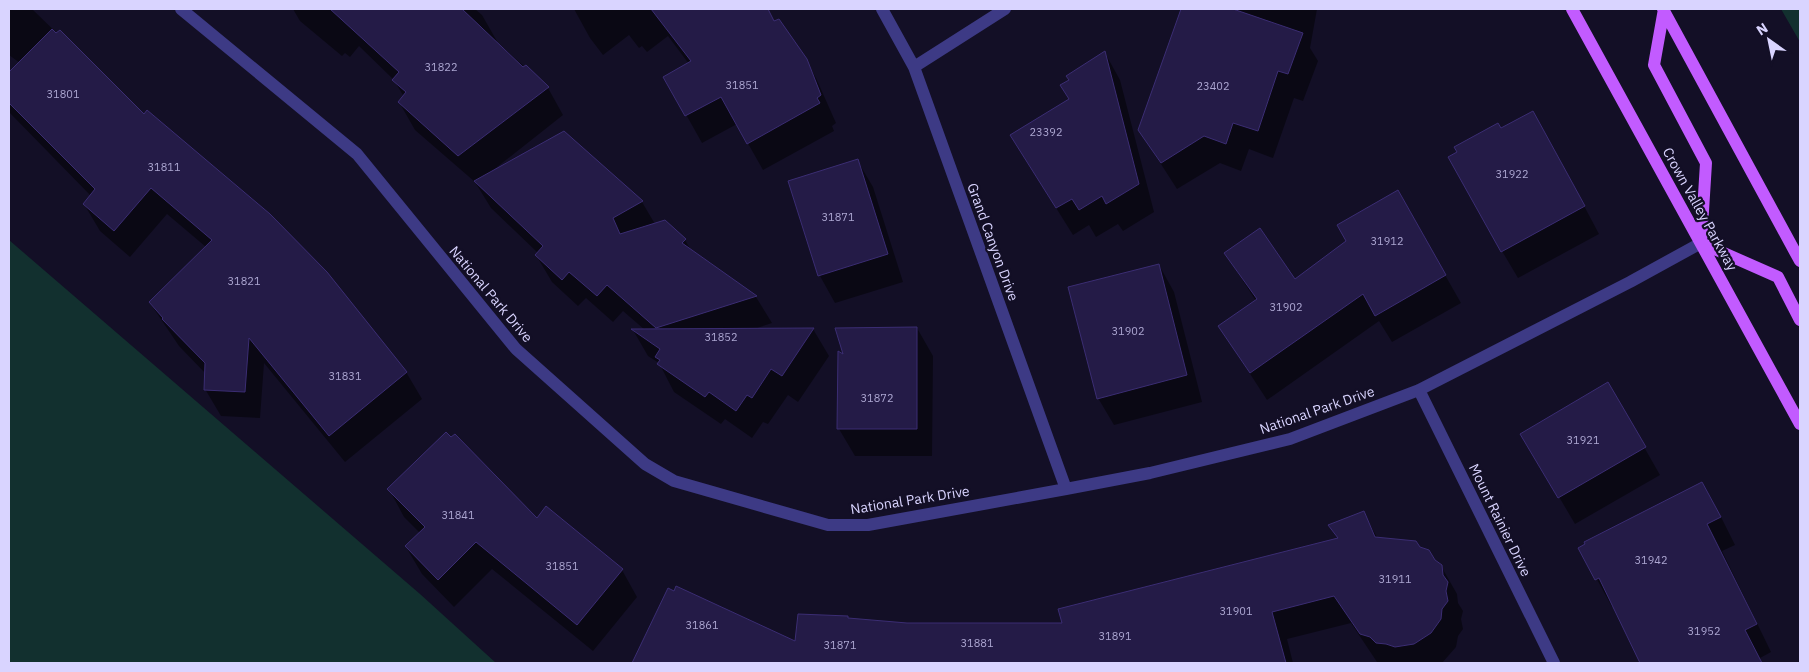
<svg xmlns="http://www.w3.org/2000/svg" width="1809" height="672" viewBox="0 0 1809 672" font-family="'IBM Plex Sans',sans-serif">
<rect width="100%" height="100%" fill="#130f26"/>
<path fill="#12302f" d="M1781,9H1800V42Z
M9,240L420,594L496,663H9Z"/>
<path fill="#0007" d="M9,9H32L406,372L422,399L345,462L264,363L260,418L221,416L205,389L206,374L179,346L150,303L206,247L167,214L130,257L100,231L84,204L91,196L9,112V74L20,63L9,55Z
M293,9H475L482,15L498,43L548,88L563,115L487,175L564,132L642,202L655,224L664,221L685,240L692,252L756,297L772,323L754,329H813L829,356L798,402L788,395L768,424L763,422L752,438L725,419L721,424L674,392L659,363L648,356L633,330H645L623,311L613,322L586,298L578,306L552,282L536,255L538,253L491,208L475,182L415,130L399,102L404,97L394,80L359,46L350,57L345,53L342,56L300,21Z
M574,9H758L767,21L774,23L800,50L816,78L836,123L832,126L834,131L763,170L737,124L702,143L665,77L689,64L668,36L647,52L642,46L639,48L629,35L603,55L590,38Z
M1182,9H1317L1310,48L1318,61L1303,101L1294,98L1273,158L1249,149L1241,171L1220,163L1177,189L1139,130Z
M1105,53L1120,80L1154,212L1123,231L1118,224L1096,237L1089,225L1073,235L1028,163Z
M1500,130L1549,140L1599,234L1518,278L1502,251Z
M857,160L873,187L903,282L835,303L820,276L790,182Z
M1397,191L1461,303L1392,342L1379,321L1267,400L1219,326L1256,301L1225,253L1295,281L1348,241Z
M1159,265L1174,292L1202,402L1114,425L1098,398Z
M917,328L933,356L932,456H855L839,429L845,357Z
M1608,384L1660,475L1575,524L1522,434Z
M451,439L537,520L622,570L637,597L593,651L492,569L454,607L422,574L406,547L420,533L404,517L389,489Z
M1718,511L1735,545L1722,551L1771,652L1760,658L1762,663H1642L1614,606L1612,607L1580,548Z
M1363,512L1378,539L1441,566L1457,594L1458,603L1463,611L1461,619L1463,629L1458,636L1456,647L1442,663L1377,662L1351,623L1287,639L1293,663H804L808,616L847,617L849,620L907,624H1063L1338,539L1330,526Z
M782,637L798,663H634Z"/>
<path fill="#241b47" stroke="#3b2d73" d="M330,9H462L523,67L526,65L549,87L458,156L398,102L406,92L392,80L399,72Z
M651,9H768L774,21L779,19L807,59L821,95L817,98L820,103L747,144L721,97L685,116L663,77L691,61Z
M1181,9H1233L1303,33L1288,74L1278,71L1258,131L1233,123L1226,144L1204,136L1161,163L1138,130Z
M52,29L56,33L60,30L144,114L147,110L270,214L327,272L407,372L329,436L249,338L245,392L204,390L205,363L162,319L163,318L149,302L212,240L151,188L114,231L83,204L95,189L9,103V72Z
M1105,51L1139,184L1106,204L1102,196L1079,210L1072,199L1056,208L1010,135L1069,99L1060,85L1069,80L1066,76Z
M1533,111L1585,206L1501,252L1448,157L1457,152L1454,147L1498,123L1501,128Z
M564,131L643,201L613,218L620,234L665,220L686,239L682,243L757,296L656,328L607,285L597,296L569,272L562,280L535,255L543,246L474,181Z
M858,159L888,254L818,276L788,181Z
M1398,190L1446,275L1375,316L1363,294L1250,373L1218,326L1257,299L1224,253L1260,228L1295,279L1346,241L1337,225Z
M1159,264L1187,375L1097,399L1068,287Z
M917,327V429H837L838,351L843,354L835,328Z
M814,328L782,376L771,369L752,398L747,395L736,411L709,392L705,397L657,364L660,360L655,357L660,349L631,329Z
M1608,382L1646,447L1558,498L1520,434Z
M446,432L451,437L455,434L537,518L546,506L623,569L577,625L476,542L438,580L405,546L425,527L387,489Z
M1702,482L1721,517L1707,524L1757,624L1745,630L1762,663H1640L1599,578L1595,580L1578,548L1585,544L1584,542Z
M1364,511L1375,537L1416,541L1420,547L1429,550L1435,560L1442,565L1443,575L1448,582L1446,591L1448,601L1442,609L1441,619L1431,633L1414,644L1395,647L1386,644L1376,643L1370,637L1360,634L1334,596L1272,612L1286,663H632L668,588L674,591L676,586L795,641L798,614L848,616V618L907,623H1062L1058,609L1338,538L1328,525Z"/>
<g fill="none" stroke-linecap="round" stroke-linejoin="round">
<path stroke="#3d3a85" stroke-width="12" d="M181,9L357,154L516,349L645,464L674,481L828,525H868L1066,489L1150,473L1290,439L1419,390L1630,282L1701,243
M882,9L914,67L1066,489
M914,67L1005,9
M1419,390L1554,663"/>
<path stroke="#c25bff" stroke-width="12" d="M1572,9L1800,424
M1663,9L1800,261
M1664,9L1654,65L1706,163L1701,243
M1701,243L1778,277L1800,320"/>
</g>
<g text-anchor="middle" stroke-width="4.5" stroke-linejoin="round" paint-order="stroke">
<g font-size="11" fill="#aca6d1">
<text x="441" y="71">31822</text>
<text x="742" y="89">31851</text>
<text x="1213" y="90">23402</text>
<text x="63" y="98">31801</text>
<text x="1046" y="136">23392</text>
<text x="164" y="171">31811</text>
<text x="1512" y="178">31922</text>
<text x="838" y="221">31871</text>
<text x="1387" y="245">31912</text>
<text x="244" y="285">31821</text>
<text x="1286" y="311">31902</text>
<text x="1128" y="335">31902</text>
<text x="721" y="341">31852</text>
<text x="345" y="380">31831</text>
<text x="877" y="402">31872</text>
<text x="1583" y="444">31921</text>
<text x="458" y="519">31841</text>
<text x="1651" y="564">31942</text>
<text x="562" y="570">31851</text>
<text x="1395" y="583">31911</text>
<text x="1236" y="615">31901</text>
<text x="702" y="629">31861</text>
<text x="1704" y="635">31952</text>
<text x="1115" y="640">31891</text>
<text x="977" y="647">31881</text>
<text x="840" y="649">31871</text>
</g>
<g font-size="14" fill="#d9d4ff" stroke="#130f26">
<text transform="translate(1700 209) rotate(61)" y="5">Crown Valley Parkway</text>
<text transform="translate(993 242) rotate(70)" y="5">Grand Canyon Drive</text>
<text transform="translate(491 294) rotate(50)" y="5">National Park Drive</text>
<text transform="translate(1317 410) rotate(-19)" y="5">National Park Drive</text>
<text transform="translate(910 500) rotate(-9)" y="5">National Park Drive</text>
<text transform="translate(1500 520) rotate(64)" y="5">Mount Rainier Drive</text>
</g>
</g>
<rect width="1809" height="672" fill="none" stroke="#d9d4ff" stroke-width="20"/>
<g transform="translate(1769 40) rotate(327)" stroke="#130f26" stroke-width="4" paint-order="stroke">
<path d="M0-4L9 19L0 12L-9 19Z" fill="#d9d4ff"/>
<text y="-8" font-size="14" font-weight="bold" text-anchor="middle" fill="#d9d4ff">N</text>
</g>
</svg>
